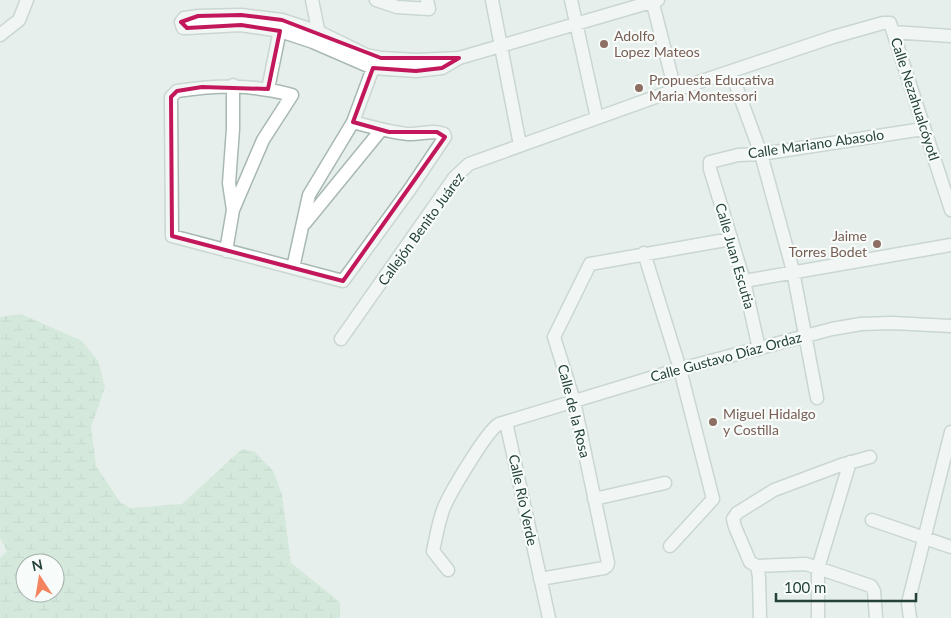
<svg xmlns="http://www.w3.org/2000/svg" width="951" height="618" viewBox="0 0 951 618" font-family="Lato,sans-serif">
<defs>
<pattern id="wetland-marsh" width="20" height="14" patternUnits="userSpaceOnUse" patternTransform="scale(1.25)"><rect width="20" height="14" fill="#bfe0c8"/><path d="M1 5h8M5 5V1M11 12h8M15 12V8" fill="none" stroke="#a4c1ad"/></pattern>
</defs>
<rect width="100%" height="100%" fill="#e6efeb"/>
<path fill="url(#wetland-marsh)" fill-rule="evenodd" d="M21,314L82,341L98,361L105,387L91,427L96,466L120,502L130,508L182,504L242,449L255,452L273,471L282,495L291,563L340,602V618H0V558L7,551L0,538V317ZM25,563H55V593H25Z"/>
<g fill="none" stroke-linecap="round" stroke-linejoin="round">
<defs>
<path id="minor" d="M312,0L320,39
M376,0L397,7L429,9L427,0
M492,0L520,145
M571,0L597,118
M652,0L675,90
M893,32L951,36
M0,35L19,20L27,0
M459,58L442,68L416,71L373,68L313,42L280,31L241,25L187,28H183L181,22L184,18L198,16L241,15L282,20L319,32L366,55L381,58L417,60L459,58L658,0
M731,72L761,154L793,271L817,398
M233,85V129L229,183L233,210
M268,89L281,25
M305,223L381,130
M226,251L233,210L263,140L292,95C250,84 220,85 177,91L171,97L172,236L343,281L410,189L445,137L444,134C433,129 420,135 408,134C389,132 371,127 353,122
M644,253L680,369L713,499L670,546
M293,268L309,195L353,122L373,68
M744,281L951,245
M341,339L454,178L469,164L675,90L833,37L883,23H890L951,210
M759,349L744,281L710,169V162L738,155L761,154L923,129
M506,422L549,618
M870,457L841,465L774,490L737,513L733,519L735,527L750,562L757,566L806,564L871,586L874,591L876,618
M594,499L665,483
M872,520L951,547
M757,566L759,577L760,618
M448,570L433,551C436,538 438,524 443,510C448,496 487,430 499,424L680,369L832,329L861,324L892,323L951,326
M540,579L604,568L607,566L608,563L574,401L554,337L590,264L731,239
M818,618V568L850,462
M910,618L908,603L951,432"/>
</defs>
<use href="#minor" stroke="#a8b8b2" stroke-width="15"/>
<use href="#minor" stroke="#fff" stroke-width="12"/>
</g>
<path d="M0 0H951V618H0ZM241,15L282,20L381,58H459L442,68L416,71L373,68L353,122L389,132H437L445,137L343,281L172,236L171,97L177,91L202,87L268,89L280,31L241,25L187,28L181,22L198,16Z" fill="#e6efeb" fill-opacity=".55" fill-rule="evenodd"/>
<path fill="none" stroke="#c2185b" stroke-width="4" stroke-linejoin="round" d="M241,15L282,20L381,58H459L442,68L416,71L373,68L353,122L389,132H437L445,137L343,281L172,236L171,97L177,91L202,87L268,89L280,31L241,25L187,28L181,22L198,16Z"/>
<g fill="#8d6e63" stroke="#f7fbf9" stroke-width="2">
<circle cx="604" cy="44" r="5"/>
<circle cx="639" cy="88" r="5"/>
<circle cx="877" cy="244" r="5"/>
<circle cx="713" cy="422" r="5"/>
</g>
<g text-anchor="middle" stroke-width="4.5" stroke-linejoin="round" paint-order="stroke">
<g font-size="14" fill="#785e54" stroke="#f7fbf9" text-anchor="start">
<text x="614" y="41">Adolfo<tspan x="614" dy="16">Lopez Mateos</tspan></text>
<text x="649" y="85">Propuesta Educativa<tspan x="649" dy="16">Maria Montessori</tspan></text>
<text x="867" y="241" text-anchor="end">Jaime<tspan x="867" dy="16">Torres Bodet</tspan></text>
<text x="723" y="419">Miguel Hidalgo<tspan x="723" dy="16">y Costilla</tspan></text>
</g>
<g font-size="14" fill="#24423a" stroke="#f7fbf9">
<text transform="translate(915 99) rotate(72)" y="5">Calle Nezahualcóyotl</text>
<text transform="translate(816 144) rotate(-8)" y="5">Calle Mariano Abasolo</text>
<text transform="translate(421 229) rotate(-54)" y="5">Callejón Benito Juárez</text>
<text transform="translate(735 256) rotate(74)" y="5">Calle Juan Escutia</text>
<text transform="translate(726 357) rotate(-15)" y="5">Calle Gustavo Díaz Ordaz</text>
<text transform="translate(574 411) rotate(76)" y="5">Calle de la Rosa</text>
<text transform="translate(523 500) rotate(78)" y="5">Calle Río Verde</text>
</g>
</g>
<g transform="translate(40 578) rotate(348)"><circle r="24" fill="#f7fbf9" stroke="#a3b1ad"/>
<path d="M0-4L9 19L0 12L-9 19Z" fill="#f4845f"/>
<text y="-8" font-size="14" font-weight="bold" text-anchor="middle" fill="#24423a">N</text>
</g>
<path d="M776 593v8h140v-8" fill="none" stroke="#24423a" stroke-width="2.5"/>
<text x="784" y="593" font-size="15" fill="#24423a" stroke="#f7fbf9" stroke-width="4" paint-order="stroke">100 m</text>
</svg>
